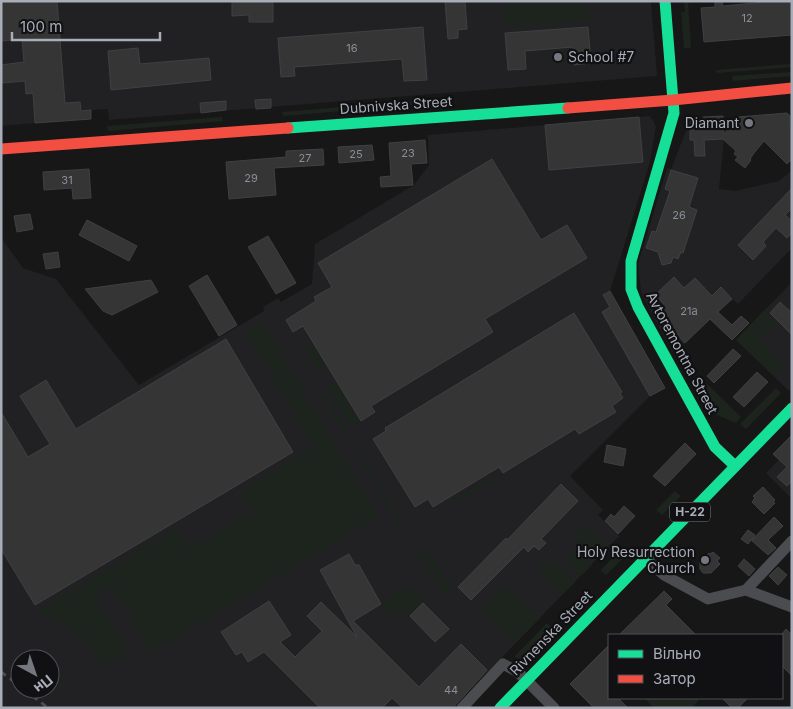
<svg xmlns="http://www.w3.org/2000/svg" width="793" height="709" viewBox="0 0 793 709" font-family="Inter,sans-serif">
<rect width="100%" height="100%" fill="#171717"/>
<path fill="#212123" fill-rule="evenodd" d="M1,1H651L657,76L109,120L108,109L81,111L80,102L34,105L35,123L1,126Z
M650,116L656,126L650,162L610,291L665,388L650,396L570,476L603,510L598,515L619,536L453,708H1V237L23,268L56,279L139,385L264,311L263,307L278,298L281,302L312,284L315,244L414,185L429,165L428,135ZM20,659H50V689H20Z
M723,116L724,139L719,189L735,191L779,181L792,170V248L738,304L732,299L685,343L673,352L649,308L641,292L638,264L667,168L671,169L690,121H703V117Z
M792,282V388L789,391L736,340Z
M792,447V495L790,497L766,473Z"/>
<path fill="#1d241e" d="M503,1H588L590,20L505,27Z
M684,1H688L691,48H684L681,12H685Z
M792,64V67L717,73L716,70Z
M792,72V76L733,81L732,76Z
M438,99V103L283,116L282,112Z
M222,117L223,121L108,131L107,126Z
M764,310L777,322L764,335L761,334L758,338L780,359L782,370L775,377L736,340Z
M263,323L378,517L151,652L112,586L95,596L128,653L104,667L87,639L38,611L176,529L189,549L251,512L240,491L314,447L247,333Z
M311,342L327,370L320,374L304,347Z
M700,377L741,417L736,423L710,412L695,383Z
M336,383L359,421L351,426L328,387Z
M776,388L781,393L746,429L740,424Z
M322,390L346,429L343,431L319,391Z
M358,450L402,522H398L356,452Z
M494,475V480L454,504L451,500Z
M675,491L681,496L662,515L656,510Z
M584,523L608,547L597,560L572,536Z
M418,549L440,586L448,581L454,588L445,597L416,553Z
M429,549L447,579L441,583L423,553Z
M577,550L592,565L581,576L566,562Z
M619,551L625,556L606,575L601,570Z
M550,558L575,582L563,594L538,571Z
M506,585L540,618L516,643L482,610Z
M404,587L413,590L423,603L410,616L405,609L388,616L381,604Z
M547,623L552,628L523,658L520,659L514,657Z
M644,698H696L699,700L692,708H654Z"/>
<path fill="#353536" stroke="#3f4043" d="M1,1H57L65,103L80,102L81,111L91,110V119L35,123L33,93L26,94L25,81L2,83L1,65L24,62L22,39L1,41Z
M232,1H273V22H249V15L232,16Z
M445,1H465L467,29L458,30V38L448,39Z
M722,1L723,6L774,1H792V35L704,42L701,8L715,7V2Z
M423,27L427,80L404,81L402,59L294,67L295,76L281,77L278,38Z
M588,27L591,63L574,65L573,47L525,51L526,69L508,70L505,33Z
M138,48L140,64L209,58L211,80L111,90L108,51Z
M271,99V108L256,109L255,100Z
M226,101V110L201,113L200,103Z
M787,113L790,116V128L792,129V159L787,164L764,141L754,153L750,159L751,160L745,168L735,160L738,157L734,154L736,151L723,139L704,140L705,156H695L694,140H690V121H703V117L723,116L724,134L738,117Z
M639,117L643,162L549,170L545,125Z
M425,140L427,163L411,164L413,185L381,187L380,177L391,176L389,143Z
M372,145L374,160L339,163L338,147Z
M323,149L324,165L274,168L276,195L229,199L226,162L286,157V151Z
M492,159L541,240L567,225L587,258L485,319L493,332L371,406L375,412L361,421L303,326L293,332L286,320L316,301L314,297L332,287L318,263Z
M89,169L91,198L73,199L72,188L44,190L43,172Z
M671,170L698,178L689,207L697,210L683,253L681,252L678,259L673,257L671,263L662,265L658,252L646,248L652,231L656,232L670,191L665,189Z
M792,188V208L785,215L792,221V233L787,238L776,228L763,242L766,246L753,260L738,245Z
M30,214L33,229L17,232L14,216Z
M87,220L137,246L129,261L79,235Z
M268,236L296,283L276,294L248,247Z
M58,252L60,267L46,269L43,254Z
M207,275L237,325L219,336L189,286Z
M674,277L684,288L695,278L712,296L721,287L732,299L718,312L732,325L741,316L749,323L732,340L710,319L685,343L672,329L674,327L660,313V308L664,304L655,295Z
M151,280L158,292L112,315L103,311L85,289Z
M610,291L665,388L650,396L602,312L610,307L603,295Z
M780,302L792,313V335L770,313Z
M574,313L622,392L620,393L623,398L612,406L616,412L579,434L575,429L503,473L499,467L433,507L428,499L415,507L373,439L386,431L385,428Z
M226,339L293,452L35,605L1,549V412L28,457L50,444L20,396L46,380L76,429Z
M733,349L741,356L714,383L707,376Z
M757,372L768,382L744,407L733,397Z
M792,435V481L787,486L777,477L787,467L773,454Z
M685,443L696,454L665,486L653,476Z
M607,445L626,449L623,466L604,462Z
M561,484L578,501L541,539L546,543L539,550L534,546L528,552L524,547L471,600L458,587L506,538L507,540Z
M763,487L775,500L773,502L775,503L764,514L752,502L755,498L753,496Z
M624,506L635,516L618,534L605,521L611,514L614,517Z
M774,517L783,526L768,540L776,548L768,555L751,540L748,544L741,539L748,530L755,535L752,540Z
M713,552L720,558L717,561L720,564L711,573H703L700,569V562L709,553L710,554Z
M349,554L355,565H359L381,604L353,621L419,687L461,644L487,670L453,708H403L392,698L382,708H320L264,652L248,662L242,652L236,655L221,632L269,601L291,635L280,642L295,657L322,631L307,616L321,602L357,637L320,570Z
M744,559L755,569L749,576L738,566Z
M778,567L787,575L778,585L769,576Z
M664,591L672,599L666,605L696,635H619Z
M423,603L449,629L435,642L410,616Z
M786,629L792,635V676L782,666V634Z
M609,645V698H618L628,708H594L570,684Z
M722,698H748L738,708H732Z"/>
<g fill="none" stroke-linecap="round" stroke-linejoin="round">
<path stroke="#4b4c50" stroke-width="11" d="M645,558L664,575L708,599L746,590L792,607
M746,590L792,541
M462,708L503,664L518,672L554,708"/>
<path stroke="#16e098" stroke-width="11" d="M665,1L674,113L631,261V289L638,307L715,447L735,466
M288,128L568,108
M500,708L792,408"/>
<path stroke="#f24e42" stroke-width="11" d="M568,108L673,100L792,88
M1,149L288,128"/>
<path stroke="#4b4c4f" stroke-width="3" stroke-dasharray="6 5" stroke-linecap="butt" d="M1,672L20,686
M24,689L48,708"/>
</g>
<g fill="#757880" stroke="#111113" stroke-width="2">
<circle cx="558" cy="57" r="5"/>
<circle cx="749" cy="123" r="5"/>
<circle cx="705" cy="560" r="5"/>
</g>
<g text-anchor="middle" stroke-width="4.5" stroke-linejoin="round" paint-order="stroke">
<g font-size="11" fill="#8b8f98">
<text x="747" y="22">12</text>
<text x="352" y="52">16</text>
<text x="408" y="157">23</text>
<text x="356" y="158">25</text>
<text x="305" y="162">27</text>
<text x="251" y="182">29</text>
<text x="67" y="184">31</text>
<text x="679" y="219">26</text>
<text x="689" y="315">21а</text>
<text x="451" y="694">44</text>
</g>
<rect fill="#111113" stroke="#7b7e86" stroke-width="1" x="670" y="502.5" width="40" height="19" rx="4"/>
<g font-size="12" font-weight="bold" fill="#a8adb8">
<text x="690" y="516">Н-22</text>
</g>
<g font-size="14" fill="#a8adb8" stroke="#111113" text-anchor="end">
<text x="568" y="62" text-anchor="start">School #7</text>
<text x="739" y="128">Diamant</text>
<text x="695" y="557">Holy Resurrection<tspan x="695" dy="16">Church</tspan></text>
</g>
<g font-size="14" fill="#a8adb8" stroke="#111113">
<text transform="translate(396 105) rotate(-4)" y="5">Dubnivska Street</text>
<text transform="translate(682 353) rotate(62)" y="5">Avtoremontna Street</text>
<text transform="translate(551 633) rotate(-46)" y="5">Rivnenska Street</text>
</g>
</g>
<rect width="793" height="709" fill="none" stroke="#a8adb8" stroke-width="5"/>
<rect x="608" y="634" width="175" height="65" fill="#111113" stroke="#4d4f55"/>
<rect x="618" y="650" width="25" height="8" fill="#16e098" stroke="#4d4f55"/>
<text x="653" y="659" font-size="15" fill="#a8adb8">Вільно</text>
<rect x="618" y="675" width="25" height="8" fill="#f24e42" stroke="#4d4f55"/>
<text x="653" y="684" font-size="15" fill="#a8adb8">Затор</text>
<g transform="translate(35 674) rotate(140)"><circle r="24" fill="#111113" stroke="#4d4f55"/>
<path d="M0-4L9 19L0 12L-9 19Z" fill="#757880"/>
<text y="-8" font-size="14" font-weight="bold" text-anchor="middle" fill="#a8adb8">Пн</text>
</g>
<path d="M12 32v8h148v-8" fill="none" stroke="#a8adb8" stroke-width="2.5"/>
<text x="20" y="32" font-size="15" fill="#a8adb8" stroke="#111113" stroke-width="4" paint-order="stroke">100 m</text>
</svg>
